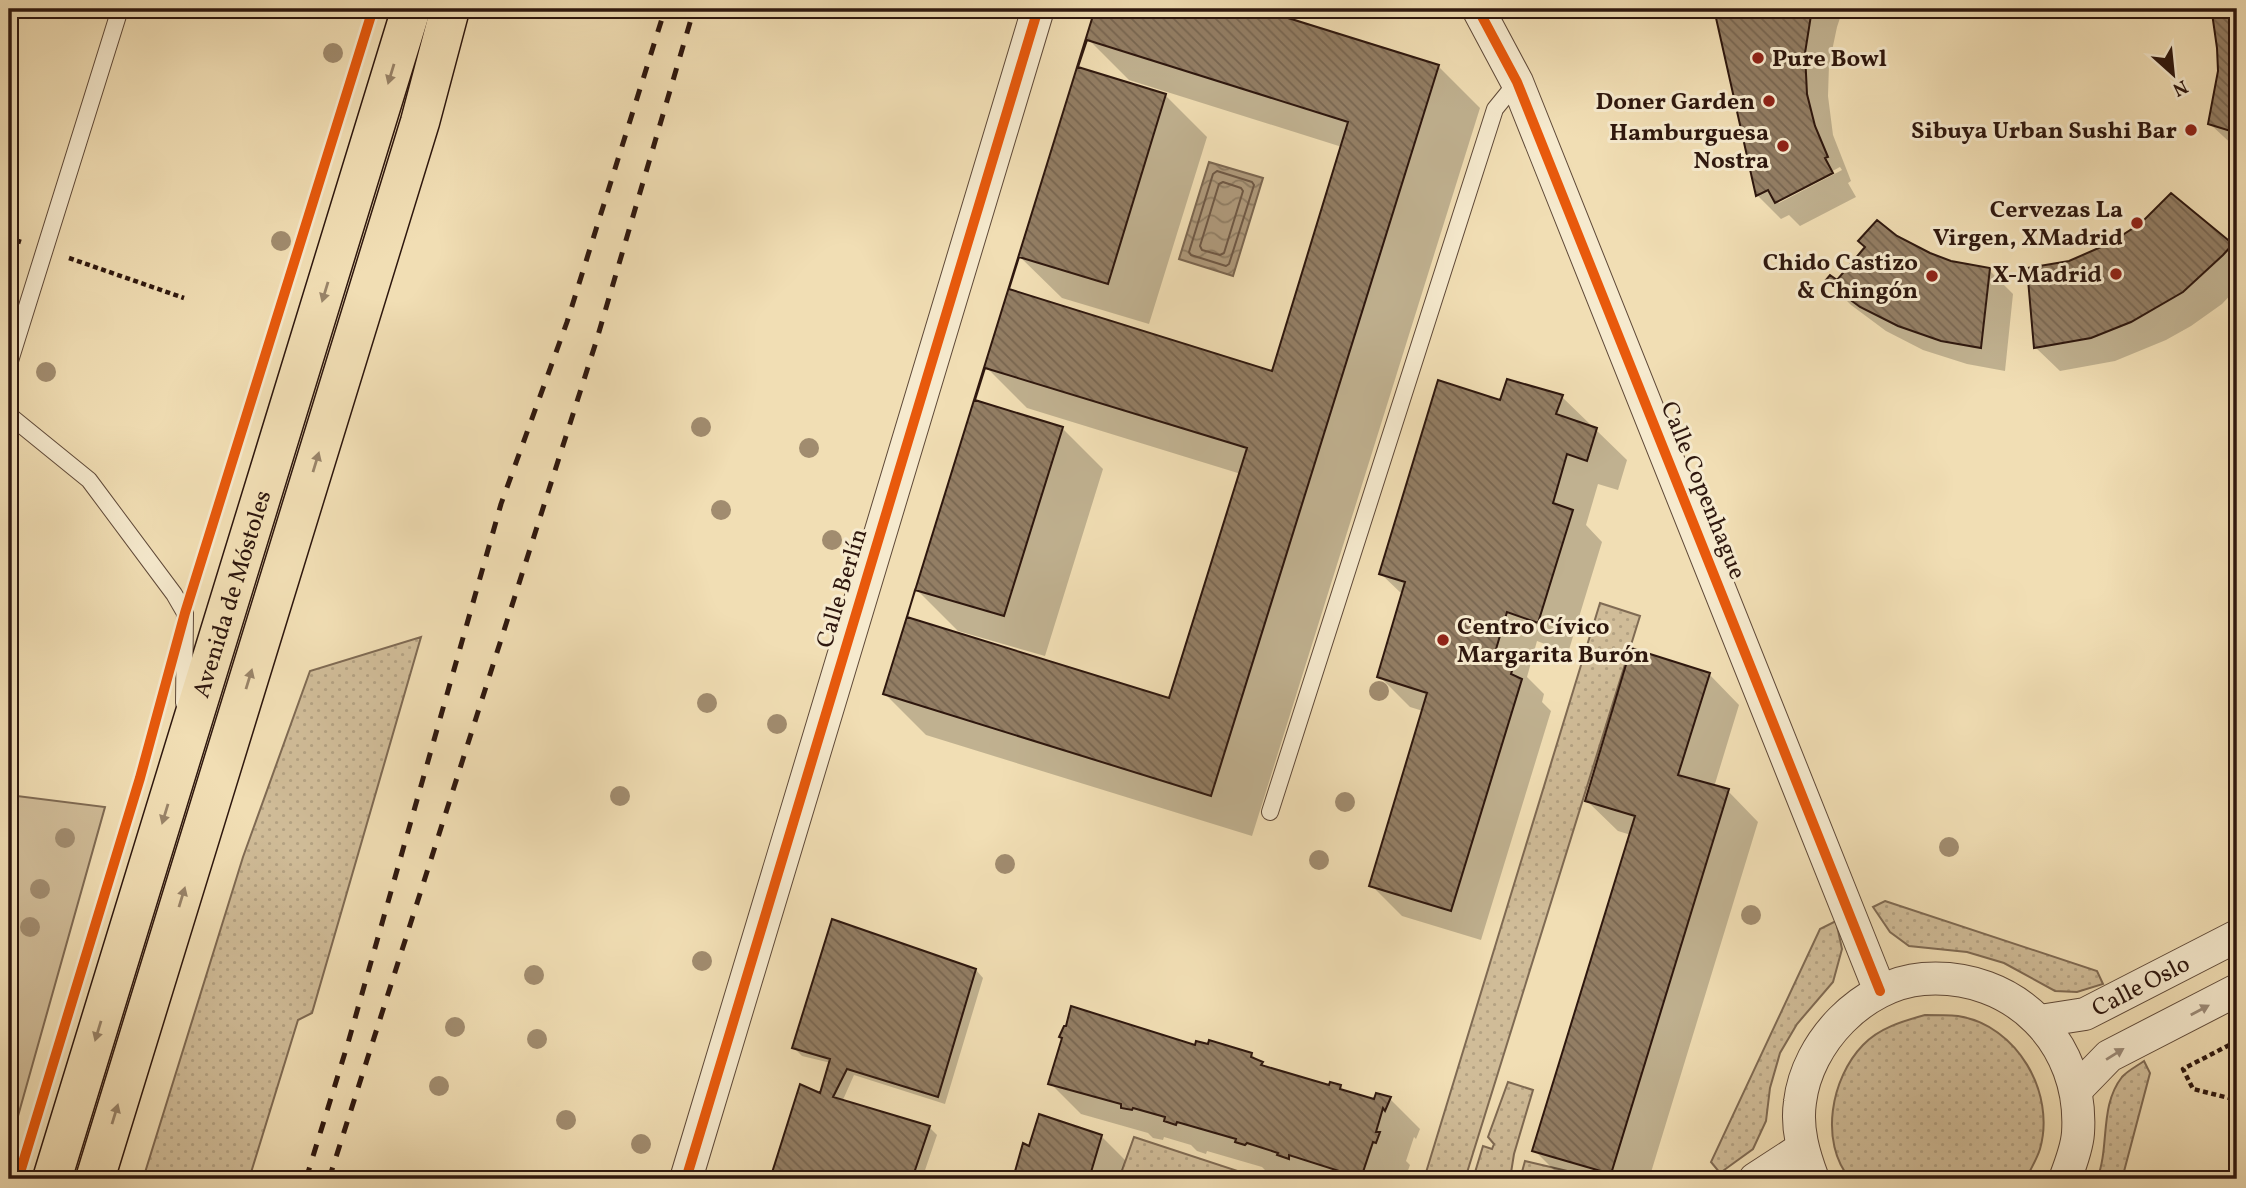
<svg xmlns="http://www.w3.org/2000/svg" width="2246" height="1188" viewBox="0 0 2246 1188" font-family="Vollkorn,serif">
<defs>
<pattern id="grass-dots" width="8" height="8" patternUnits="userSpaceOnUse" patternTransform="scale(1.75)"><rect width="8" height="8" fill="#d0bc98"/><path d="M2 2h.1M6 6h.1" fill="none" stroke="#b3a182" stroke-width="1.8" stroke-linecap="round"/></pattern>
<pattern id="water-waves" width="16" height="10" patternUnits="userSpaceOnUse" patternTransform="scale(1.75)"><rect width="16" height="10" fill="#af9a7c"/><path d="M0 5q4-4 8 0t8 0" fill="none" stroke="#8f7d64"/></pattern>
<pattern id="building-back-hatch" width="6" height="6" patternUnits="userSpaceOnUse" patternTransform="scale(1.75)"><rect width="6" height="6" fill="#937e64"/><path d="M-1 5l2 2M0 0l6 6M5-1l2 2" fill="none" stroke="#786651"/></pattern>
</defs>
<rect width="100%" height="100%" fill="#f1deb4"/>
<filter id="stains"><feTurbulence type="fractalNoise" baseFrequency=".00286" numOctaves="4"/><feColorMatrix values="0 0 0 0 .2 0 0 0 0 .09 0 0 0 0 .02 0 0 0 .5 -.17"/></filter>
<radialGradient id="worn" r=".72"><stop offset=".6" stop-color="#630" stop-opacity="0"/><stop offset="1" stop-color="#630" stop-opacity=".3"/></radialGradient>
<path fill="url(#grass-dots)" stroke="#7f6a53" stroke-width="2" d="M1600,603L1640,616L1465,1179H1424Z
M421,637L312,1013L298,1020L249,1179H143L243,857L310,671Z
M1885,901L2097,971L2103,984L2077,992L2055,991L2004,963L1967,952L1909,946L1890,932L1873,907Z
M1836,921L1842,949L1833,982L1797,1024L1780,1053L1770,1088L1766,1121L1753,1149L1720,1173L1711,1162L1820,929Z
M1925,1015C1936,1015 1947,1015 1958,1016C2017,1025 2056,1093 2040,1149C2037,1159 2030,1170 2026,1179H1850C1819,1142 1831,1078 1863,1045C1879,1028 1903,1021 1925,1015Z
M2144,1061L2150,1073L2122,1179H2097C2110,1147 2099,1106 2122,1077C2127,1071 2137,1066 2144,1061Z
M1508,1082L1533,1090L1514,1154L1510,1179H1473L1483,1146L1492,1149L1494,1144L1488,1137Z
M1134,1137L1256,1177L1255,1179H1119Z
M1525,1161L1576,1173V1179H1520Z"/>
<path fill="#d0bc98" stroke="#7f6a53" stroke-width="2" d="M9,795L105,807L9,1148Z"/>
<path fill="url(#water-waves)" stroke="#7b6650" stroke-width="2" d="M1209,162L1263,178L1233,276L1179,259Z"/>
<path fill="#0003" fill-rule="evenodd" d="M1097,9H1253L1438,66L1480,108L1252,836L926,735L885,694L1170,700L1241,474L1027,408L986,367L1273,373L1342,147L1129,80L1088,39Z
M1716,9H1843L1837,27L1829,65L1828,96L1833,135L1851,181L1848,183L1856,197L1800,226L1789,215L1781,219L1757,195ZM1840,167L1842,170L1779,203L1776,201Z
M2237,9V149L2210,124L2219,71L2214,14Z
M1079,69L1166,96L1207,137L1149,324L1062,298L1020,257Z
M1896,237L1929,254L1951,262L1989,270L2013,294L2005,371L1967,364L1923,350L1886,331L1851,305L1827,281L1837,283Z
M2111,244L2232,245L2237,250V288L2222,304L2191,326L2166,340L2115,361L2060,371L2036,348L2069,263Z
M1562,397L1627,460L1618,490L1598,484L1586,525L1602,542L1568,653L1537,641L1527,677L1544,694L1542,702L1551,711L1481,940L1402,916L1371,885L1423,711L1410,707L1379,676L1403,595L1381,574L1501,402Z
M1062,428L1103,469L1045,656L958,631L917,590Z
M1709,674L1739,705L1714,787L1728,791L1758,822L1649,1179H1563L1534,1150L1631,835L1618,831L1587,801Z
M976,970L983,978L945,1104L854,1075L842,1102L929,1127L937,1135L922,1179H772L802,1087L821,1095L831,1063L802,1056L794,1048Z
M1210,1042L1252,1055L1268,1069L1329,1087H1340L1346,1092L1375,1101L1390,1099L1420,1129L1416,1139L1414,1137L1406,1161L1410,1165L1407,1173L1403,1171L1401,1179H1299L1278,1172L1276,1175L1267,1172L1262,1167L1207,1151L1206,1154L1197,1151L1191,1145L1164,1137L1163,1140L1153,1138L1148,1133L1081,1114L1050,1083L1196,1047L1209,1046Z
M1101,1136L1125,1160L1120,1179H1021L1016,1174L1030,1148Z"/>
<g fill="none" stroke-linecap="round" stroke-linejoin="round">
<path stroke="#6e5845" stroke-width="2" d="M1217,171L1252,182L1254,185L1229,264L1226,266L1191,255L1189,252L1213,174Z
M1223,182L1241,188L1243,191L1224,253L1220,255L1202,250L1200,246L1219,184Z"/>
</g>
<path fill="url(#building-back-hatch)" stroke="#2e170e" stroke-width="2" fill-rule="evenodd" d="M1095,9H1259L1439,65L1211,796L883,694ZM1087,40L1348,122L1272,371L1009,289L1019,257L1108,284L1166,94L1078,67ZM985,368L1247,448L1169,698L907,617L915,590L1004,616L1063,427L975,400Z
M1714,9H1812L1805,53L1807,94L1815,126L1828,157L1825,158L1833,173L1775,203L1768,190L1756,196Z
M2229,9H2237V133L2208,124L2218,71L2217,48L2212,13Z
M2171,193L2233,244L2223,255L2183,292L2131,322L2091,338L2034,348L2027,268L2069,261L2110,243L2141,223Z
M1877,220L1897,236L1930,253L1951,261L1990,268L1981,348L1941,341L1898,326L1860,307L1825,281L1830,275L1837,280L1865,247L1858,241Z
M1507,379L1563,395L1556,414L1597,428L1587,461L1567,454L1553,503L1573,510L1538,623L1507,612L1494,656L1515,662L1511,674L1522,679L1451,911L1369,886L1427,693L1377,677L1405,582L1379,574L1438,380L1500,400Z
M1631,648L1710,673L1678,775L1729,789L1611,1174L1532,1151L1635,816L1585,801Z
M832,919L976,969L938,1097L847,1069L833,1097L930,1126L912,1179H770L800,1084L820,1093L830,1059L792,1048Z
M1071,1006L1195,1045L1196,1041L1208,1044L1209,1040L1252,1053L1251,1057L1263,1062L1261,1065L1329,1085L1330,1082L1341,1085L1340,1089L1374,1099L1376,1093L1391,1097L1385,1111L1383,1108L1376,1132H1380L1376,1143L1373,1142L1361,1178L1289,1155V1159L1277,1155L1278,1153L1247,1143L1245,1145L1235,1142L1236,1139L1177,1122L1176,1125L1164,1121L1165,1117L1133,1108L1132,1110L1121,1108V1104L1048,1084L1062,1038L1059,1037L1064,1026H1066Z
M1039,1114L1102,1135L1089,1179H1019L1020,1176L1014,1175L1023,1143L1029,1146Z"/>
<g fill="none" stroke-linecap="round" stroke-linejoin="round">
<defs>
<path id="service" d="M9,364L120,9
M9,415L89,480L174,594L185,613L184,703
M1270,812L1495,109L1517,82"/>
<g id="minor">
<path d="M1478,9L1517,82L1880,991"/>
<path id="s1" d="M2040,1021L2085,1014L2237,936"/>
<path d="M2076,1090L2109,1056L2237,990"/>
<path d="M686,1179L1038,9"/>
<path d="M1755,1179L1801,1149"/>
<path d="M1813,1179C1804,1155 1796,1129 1800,1102C1807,1042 1863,984 1923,979C2014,972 2084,1043 2078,1133C2077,1148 2070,1166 2065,1179"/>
</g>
<g id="primary">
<path id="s2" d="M52,1179L411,9"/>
<path d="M95,1179L420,122L450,9"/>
</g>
</defs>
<use href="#service" stroke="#5f4938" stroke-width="18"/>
<use href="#minor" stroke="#5f4938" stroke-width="34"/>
<use href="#primary" stroke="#2e170e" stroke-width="41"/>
<path stroke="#2e170e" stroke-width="4.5" stroke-dasharray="5 3.5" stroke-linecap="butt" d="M9,238L21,242
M69,258L184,298
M2237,1041L2183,1069L2193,1089L2237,1100"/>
<use href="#service" stroke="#f6eace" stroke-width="16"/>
<use href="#minor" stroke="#f6eace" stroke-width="32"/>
<use href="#primary" stroke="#f1deb4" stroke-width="38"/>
<path stroke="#2e170e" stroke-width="5" stroke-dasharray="12 12" stroke-linecap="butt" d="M306,1179L348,1043L501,504L567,322L665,9
M329,1179L596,342L694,9"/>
<defs>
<path id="cycleway" d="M1478,9L1517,82L1880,991
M18,1179L140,778L185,613L373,9
M686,1179L1038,9"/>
</defs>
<use href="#cycleway" stroke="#f6eace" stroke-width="15"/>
<use href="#cycleway" stroke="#e8590c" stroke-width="10"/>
</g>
<g fill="#a18c6f">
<circle cx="333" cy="53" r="10"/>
<circle cx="281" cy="241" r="10"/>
<circle cx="46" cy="372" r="10"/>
<circle cx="701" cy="427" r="10"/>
<circle cx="809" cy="448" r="10"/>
<circle cx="721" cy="510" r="10"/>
<circle cx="832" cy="540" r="10"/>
<circle cx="1379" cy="691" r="10"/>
<circle cx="707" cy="703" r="10"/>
<circle cx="777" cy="724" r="10"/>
<circle cx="620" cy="796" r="10"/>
<circle cx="1345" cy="802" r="10"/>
<circle cx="65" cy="838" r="10"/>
<circle cx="1949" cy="847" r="10"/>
<circle cx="1319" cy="860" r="10"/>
<circle cx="1005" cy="864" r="10"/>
<circle cx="40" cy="889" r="10"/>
<circle cx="1751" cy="915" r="10"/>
<circle cx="30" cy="927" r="10"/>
<circle cx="702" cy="961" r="10"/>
<circle cx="534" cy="975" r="10"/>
<circle cx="455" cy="1027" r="10"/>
<circle cx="537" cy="1039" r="10"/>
<circle cx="439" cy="1086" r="10"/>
<circle cx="566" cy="1120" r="10"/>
<circle cx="641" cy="1144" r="10"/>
</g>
<defs><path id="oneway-solid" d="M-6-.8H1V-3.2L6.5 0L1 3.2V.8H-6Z" transform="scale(1.75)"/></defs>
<g fill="#998469">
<use href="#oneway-solid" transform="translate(391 74) rotate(107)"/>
<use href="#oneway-solid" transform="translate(325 292) rotate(107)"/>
<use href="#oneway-solid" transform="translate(316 462) rotate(-73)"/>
<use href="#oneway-solid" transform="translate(249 679) rotate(-73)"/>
<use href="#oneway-solid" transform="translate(165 814) rotate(107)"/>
<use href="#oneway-solid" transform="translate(182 897) rotate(-73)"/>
<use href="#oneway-solid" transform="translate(98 1031) rotate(107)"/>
<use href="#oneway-solid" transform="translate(115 1114) rotate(-73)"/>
</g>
<g fill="#9c8b78">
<use href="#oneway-solid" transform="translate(2200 1010) rotate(-28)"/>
<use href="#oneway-solid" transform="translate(2115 1054) rotate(-32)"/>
</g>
<g fill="#8f2418" stroke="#f6eace" stroke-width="2.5">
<circle cx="1758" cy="58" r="7"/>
<circle cx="1769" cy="101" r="7"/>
<circle cx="2191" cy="130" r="7"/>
<circle cx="1783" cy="146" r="7"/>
<circle cx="2137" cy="223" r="7"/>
<circle cx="2116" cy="274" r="7"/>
<circle cx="1932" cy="276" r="7"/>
<circle cx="1443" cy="640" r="7"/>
</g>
<g text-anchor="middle" stroke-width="6" stroke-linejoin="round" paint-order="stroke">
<g font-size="24" font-weight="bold" fill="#2e170e" stroke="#f6eace" text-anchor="end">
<text x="1772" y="66" text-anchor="start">Pure Bowl</text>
<text x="1755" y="109">Doner Garden</text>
<text x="2177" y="138">Sibuya Urban Sushi Bar</text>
<text x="1769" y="140">Hamburguesa<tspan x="1769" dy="28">Nostra</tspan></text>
<text x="2123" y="217">Cervezas La<tspan x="2123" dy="28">Virgen, XMadrid</tspan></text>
<text x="1918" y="270">Chido Castizo<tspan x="1918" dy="28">&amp; Chingón</tspan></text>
<text x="2102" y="282">X-Madrid</text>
<text x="1457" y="634" text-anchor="start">Centro Cívico<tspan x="1457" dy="28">Margarita Burón</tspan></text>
</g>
<g font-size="24" fill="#2e170e" stroke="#f6eace">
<text transform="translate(1704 490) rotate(68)" y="8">Calle Copenhague</text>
<text transform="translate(841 588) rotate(-73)" y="8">Calle Berlín</text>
<text dy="8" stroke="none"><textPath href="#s2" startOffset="612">Avenida de Móstoles</textPath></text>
<text dy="8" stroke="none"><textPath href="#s1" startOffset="108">Calle Oslo</textPath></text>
</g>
</g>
<rect width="2246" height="1188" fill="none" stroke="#f1deb4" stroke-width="35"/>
<rect x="10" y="10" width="2225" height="1167" fill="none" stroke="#2e170e" stroke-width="3.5"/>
<rect x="18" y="18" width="2211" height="1153" fill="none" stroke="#2e170e" stroke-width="2"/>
<g transform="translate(2173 74) rotate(153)" stroke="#f6eace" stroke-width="5" paint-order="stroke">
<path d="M0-5L12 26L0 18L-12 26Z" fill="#2e170e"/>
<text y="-10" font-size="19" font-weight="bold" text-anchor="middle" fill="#2e170e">N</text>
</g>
<rect width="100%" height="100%" filter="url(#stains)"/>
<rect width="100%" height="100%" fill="url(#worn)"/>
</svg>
